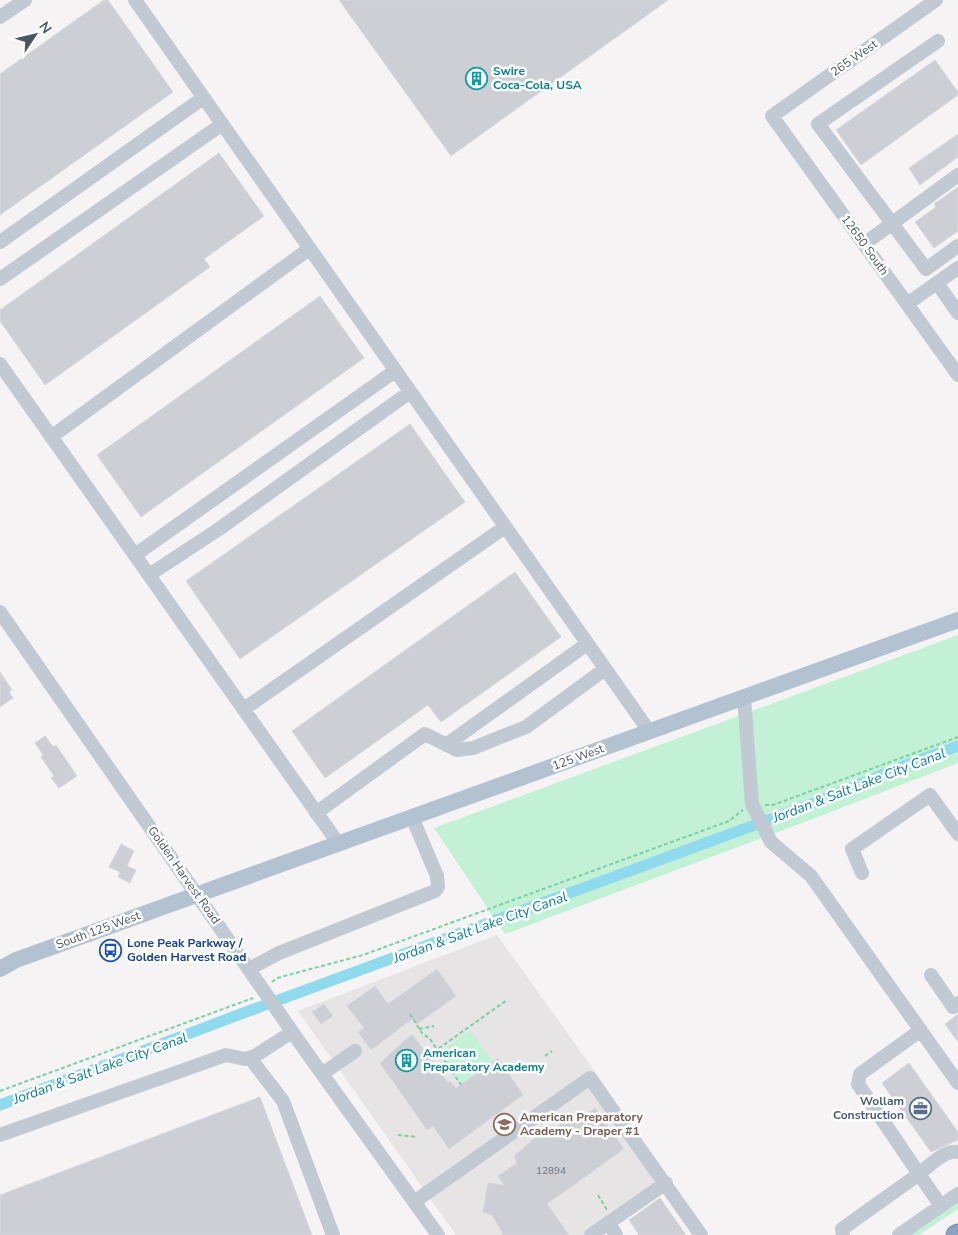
<svg xmlns="http://www.w3.org/2000/svg" width="958" height="1235" viewBox="0 0 958 1235" font-family="'Nunito Sans',sans-serif">
<rect width="100%" height="100%" fill="#f5f3f3"/>
<path fill="#e6e4e5" d="M497,935L593,1069L669,1180L590,1235H456L298,1011Z"/>
<path fill="#c3f1d5" d="M958,635V763L802,823L505,934L434,828Z
M470,1030L493,1062L461,1085L439,1053Z
M958,1200V1209L919,1235H908Z"/>
<g fill="none" stroke-linecap="round" stroke-linejoin="round">
<path stroke="#90daee" stroke-width="11" d="M0,1105L254,1009L812,804L903,766L958,746"/>
</g>
<path fill="#cdcfd5" stroke="#d7d9de" d="M104,0H108L173,92L0,215V74Z
M339,0H668L451,156Z
M935,60L958,92V95L861,165L836,130Z
M958,134V157L920,185L909,168Z
M219,153L264,216L204,259L210,267L45,385L0,321V310Z
M958,187V231L934,248L915,222L936,207L934,204Z
M320,296L364,358L141,517L97,455Z
M410,424L465,502L240,659L186,581Z
M515,572L561,637L441,722L428,705L325,778L292,731Z
M0,672L12,690L9,692L13,698L0,707Z
M45,736L51,744L54,747L56,745L77,776L59,788L51,778L54,776L41,757L43,755L35,743Z
M121,844L134,851L127,866L136,870L130,883L118,877L120,872L109,867Z
M437,969L456,996L417,1024L412,1019L371,1050L358,1032L364,1028L347,1006L375,986L388,1004Z
M324,1004L333,1016L321,1024L312,1012Z
M958,1014V1042L945,1024Z
M412,1034L448,1083L450,1081L456,1088L498,1058L523,1095L449,1149L433,1126L427,1130L380,1063Z
M909,1063L958,1132V1140L931,1152L882,1083Z
M260,1097L312,1235H0V1195Z
M595,1108L624,1149L547,1204L569,1235H502V1232L492,1215L483,1212L488,1183L504,1185L498,1176L517,1163L514,1156L536,1137L537,1128H559L561,1119L577,1121Z
M660,1198L686,1235H639L629,1220Z"/>
<g fill="none" stroke-linecap="round" stroke-linejoin="round">
<defs>
<path id="highway" d="M956,1235L958,1234"/>
</defs>
<use href="#highway" stroke="#7690ad" stroke-width="21"/>
<path stroke="#7ad0a6" stroke-width="2" stroke-dasharray="4 2.5" stroke-linecap="butt" d="M765,805H773L958,737
M272,982L277,978L363,955L729,821L743,810
M410,1014L422,1033L430,1039L461,1085
M419,1029L434,1026
M428,1056L507,1000
M545,1056L552,1051
M0,1091L253,998
M398,1135L417,1137
M598,1195L607,1210"/>
<path stroke="#c1cad2" stroke-width="14" d="M135,0L649,731
M936,0L772,116L958,375
M0,17L25,0
M938,41L818,124L926,269L958,246
M0,242L203,98
M864,244L958,175
M0,279L221,125
M937,283L958,313
M907,304L958,268
M0,364L338,843
M51,437L309,249
M135,555L395,371
M149,575L219,529L410,392
M0,612L307,1053L438,1235
M744,697L752,804L771,842L811,876L958,1083
M244,709L505,527
M446,745L587,644
M316,813L425,734L457,750L473,748L526,727L605,669
M862,873L852,849L930,795L958,834
M249,969L279,953L435,891L438,887L437,876L412,817
M931,975L953,1007L958,1003
M921,1030L860,1074L858,1084L919,1174C929,1166 945,1149 958,1152
M250,1058L283,1101L333,1235
M322,1074L355,1051
M0,1135L226,1055L245,1059L255,1056L292,1032
M414,1202L590,1078L701,1235
M608,1223L616,1235
M591,1235L666,1183
M843,1235L842,1229L919,1174L941,1206
M899,1235L958,1194"/>
<path stroke="#b3c2d1" stroke-width="16" d="M0,969L16,960L958,620"/>
<use href="#highway" stroke="#8ba5c1" stroke-width="19"/>
</g>
<defs>
<symbol id="building-ring" viewBox="-11 -11 22 22"><circle r="9.5" fill="#fff" stroke="#0f9aa8" stroke-width="1.5"/><path d="M-4-6H4V6H1V3H-1V6H-4ZM-2.5-4.3h1.7v1.8h-1.7ZM.8-4.3h1.7v1.8H.8ZM-2.5-1h1.7V.8h-1.7ZM.8-1h1.7V.8H.8Z" fill="#0f9aa8"/></symbol>
<symbol id="bus-ring" viewBox="-11 -11 22 22"><circle r="9.5" fill="#fff" stroke="#1a4fb4" stroke-width="1.5"/><path d="M-5-6H5V4H4V6H2V4H-2V6H-4V4H-5ZM-3.5-4V0h7V-4ZM-3.5 1.2v1.5H-2V1.2ZM2 1.2v1.5H3.5V1.2Z" fill="#1a4fb4"/></symbol>
<symbol id="office-ring" viewBox="-11 -11 22 22"><circle r="9.5" fill="#fff" stroke="#5c6f8a" stroke-width="1.5"/><path d="M-6-3h4V-5.5h4V-3h4V5H-6ZM-1-4.5V-3h2v-1.5ZM-6 0V1H6V0Z" fill="#5c6f8a"/></symbol>
<symbol id="school-ring" viewBox="-11 -11 22 22"><circle r="9.5" fill="#fff" stroke="#8d6e63" stroke-width="1.5"/><path d="M0-5L7-2L0 1L-7-2ZM-4 1L0 2.5L4 1V4Q0 6-4 4Z" fill="#8d6e63"/></symbol>
</defs>
<g fill-rule="evenodd">
<use href="#building-ring" x="464" y="66" width="25" height="25"/>
<use href="#bus-ring" x="98" y="938" width="25" height="25"/>
<use href="#building-ring" x="394" y="1048" width="25" height="25"/>
<use href="#office-ring" x="908" y="1096" width="25" height="25"/>
<use href="#school-ring" x="492" y="1112" width="25" height="25"/>
</g>
<g text-anchor="middle" stroke-width="5" stroke-linejoin="round" paint-order="stroke">
<g font-size="10" fill="#6b747e">
<text x="551" y="1174">12894</text>
</g>
<g font-size="12" fill="#4a5661" stroke="#fff">
<text transform="translate(854 58) rotate(-35)" y="4">265 West</text>
<text transform="translate(865 245) rotate(54)" y="4">12650 South</text>
<text transform="translate(578 757) rotate(-20)" y="4">125 West</text>
<text transform="translate(184 875) rotate(55)" y="4">Golden Harvest Road</text>
<text transform="translate(98 930) rotate(-20)" y="4">South 125 West</text>
</g>
<g font-size="12" font-weight="bold" fill="#0d838f" stroke="#fff" text-anchor="start">
<text x="493" y="75">Swire<tspan x="493" dy="14">Coca-Cola, USA</tspan></text>
<text x="423" y="1057">American<tspan x="423" dy="14">Preparatory Academy</tspan></text>
</g>
<g font-size="12" font-weight="bold" fill="#164399" stroke="#fff" text-anchor="start">
<text x="127" y="947">Lone Peak Parkway /<tspan x="127" dy="14">Golden Harvest Road</tspan></text>
</g>
<g font-size="12" font-weight="bold" fill="#4e5e75" stroke="#fff" text-anchor="end">
<text x="904" y="1105">Wollam<tspan x="904" dy="14">Construction</tspan></text>
</g>
<g font-size="12" font-weight="bold" fill="#785e54" stroke="#fff" text-anchor="start">
<text x="520" y="1121">American Preparatory<tspan x="520" dy="14">Academy - Draper #1</tspan></text>
</g>
<g font-size="14" font-style="italic" fill="#0c7c9b" stroke="#fff">
<text transform="translate(859 785) rotate(-21)" y="5">Jordan &amp; Salt Lake City Canal</text>
<text transform="translate(480 927) rotate(-20)" y="5">Jordan &amp; Salt Lake City Canal</text>
<text transform="translate(100 1068) rotate(-20)" y="5">Jordan &amp; Salt Lake City Canal</text>
</g>
</g>
<g transform="translate(35 35) rotate(55)" stroke="#ffffff" stroke-width="4" paint-order="stroke">
<path d="M0-4L9 19L0 12L-9 19Z" fill="#4a5661"/>
<text y="-8" font-size="14" font-weight="bold" text-anchor="middle" fill="#4a5661">N</text>
</g>
</svg>
